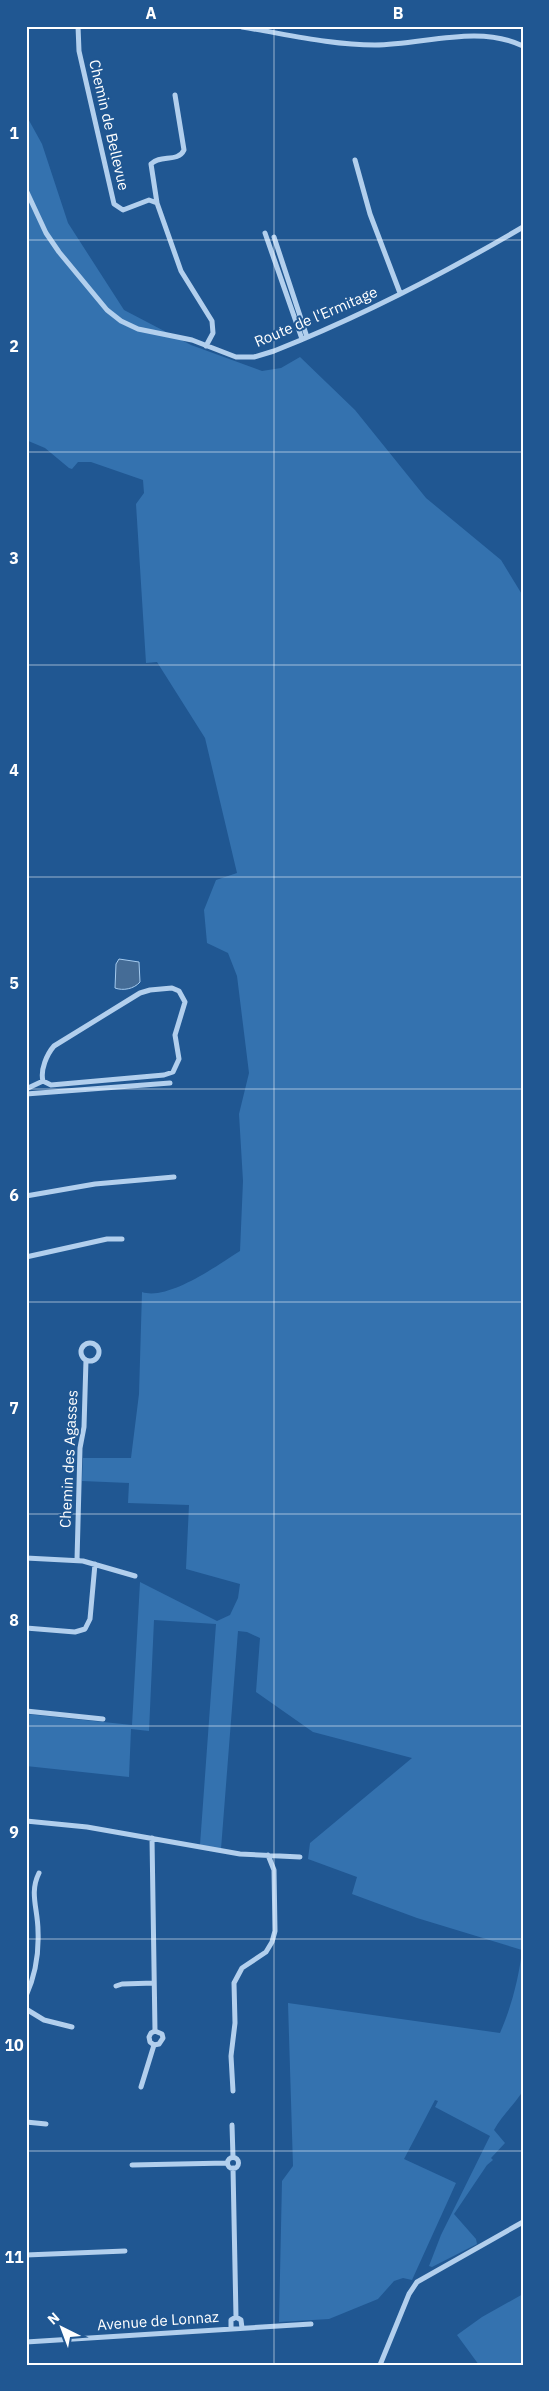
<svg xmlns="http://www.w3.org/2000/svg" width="549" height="2391" viewBox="0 0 549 2391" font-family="'IBM Plex Sans',sans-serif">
<rect width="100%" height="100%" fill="#205792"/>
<path fill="#3472af" d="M26,115L42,144L68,223L124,310L191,345L262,371L281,368L300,357L355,410L426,498L501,560L523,596V2091C514,2105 502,2115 494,2130L505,2143L491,2158L493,2160L487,2165L454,2214L476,2239L477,2244L432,2267L429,2266L441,2235L490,2136L435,2107L438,2101L435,2100L404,2159L456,2183L412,2280L403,2278L394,2281L378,2299L329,2319L279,2322L282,2181L293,2166L288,2003L500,2033C511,2008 519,1978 522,1950L417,1918L352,1894L357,1877L308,1859L310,1843L412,1758L313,1732L256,1692L260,1638L247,1632L238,1631L221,1849L200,1845L216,1624L154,1620L149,1731L131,1729L129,1777L26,1766V1714L132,1725L140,1582L217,1621L230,1615L238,1598L240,1584L186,1569L189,1505L128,1503L129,1483L82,1481L83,1458H131L139,1394L142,1292C168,1301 218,1265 240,1251L243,1181L239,1114L249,1073L237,976L228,953L207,943L204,910L216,880L237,873L205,738L157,662L146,663L136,504L144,493L143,480L91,462H78L72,469L69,468L45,448L26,440Z
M523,2294V2365H479L457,2335L482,2317Z"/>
<path fill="#456c96" stroke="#a5cbef" d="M119,959L139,962L140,982C134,989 123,991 115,988L116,964Z"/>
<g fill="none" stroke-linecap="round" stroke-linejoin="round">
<path stroke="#b2cfed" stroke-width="5" d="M78,26L79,51L114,204L123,210L149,200L157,203L181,271L212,321L213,333L206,346
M242,27C286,34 330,45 375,45C423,45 477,24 523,46
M355,160L370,214L400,293
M26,190L46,233L59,252L107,310L121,321L138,329L192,340L236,357H254L274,351C360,317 443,274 523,227
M157,203L151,164C160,154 178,163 184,150L175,95
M265,233L302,339
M274,237L307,337
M172,988L179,991L185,1002L175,1035L179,1059L173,1072L164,1075L51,1085L43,1081C40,1070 47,1054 54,1046L140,993L150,990Z
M26,1089L43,1081
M26,1094L170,1083
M26,1196L95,1184L174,1177
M26,1257L107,1239H122
M81 1352a9 9 0 1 1 18 0a9 9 0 1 1-18 0Z
M26,1558L83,1561L135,1576
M77,1560L80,1448L84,1427L86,1360
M26,1628L75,1632L85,1629L90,1619L95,1564
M26,1711L103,1719
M26,1821L87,1827L240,1854L300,1857
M152,1838L155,2031
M116,1986L122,1984L154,1983
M26,1996C35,1976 39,1953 38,1931C38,1909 29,1893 39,1873
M26,2009L44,2020L72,2027
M154,2045L159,2044L163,2038L162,2034L155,2031
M154,2045L150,2042L149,2037L151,2033L155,2031
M141,2087L154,2045
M233,2091L231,2056L235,2023L234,1983L242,1968L266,1952L272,1942L275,1931L274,1870L268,1855
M26,2122L46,2124
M232,2125L233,2157
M227.5 2163a5.5 5.5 0 1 1 11 0a5.5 5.5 0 1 1-11 0Z
M132,2165L227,2163
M233,2168L236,2317
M26,2255L125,2251
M231,2329V2320L236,2317L241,2320L242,2328
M26,2342L311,2324
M380,2365L409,2294L417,2282L523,2222"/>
</g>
<path fill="none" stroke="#fff" stroke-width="1" stroke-opacity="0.55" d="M274,26V2365M26,240H523M26,452H523M26,665H523M26,877H523M26,1089H523M26,1302H523M26,1514H523M26,1726H523M26,1939H523M26,2151H523"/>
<g text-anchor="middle" stroke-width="4" stroke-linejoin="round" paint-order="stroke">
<g font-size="15" fill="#fff" stroke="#205792">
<text transform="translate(109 125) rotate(77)" y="5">Chemin de Bellevue</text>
<text transform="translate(316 317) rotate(-23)" y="5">Route de l'Ermitage</text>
<text transform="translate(69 1459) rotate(-87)" y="5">Chemin des Agasses</text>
<text transform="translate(158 2321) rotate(-4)" y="5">Avenue de Lonnaz</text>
</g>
</g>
<rect width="549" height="2391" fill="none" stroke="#205792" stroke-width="55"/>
<g transform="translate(62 2328) rotate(318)" stroke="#205792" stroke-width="4" paint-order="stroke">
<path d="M0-4L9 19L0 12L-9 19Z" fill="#ffffff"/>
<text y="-8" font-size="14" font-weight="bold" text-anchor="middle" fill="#ffffff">N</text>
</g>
<rect x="28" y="28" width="494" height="2336" fill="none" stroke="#fff" stroke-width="2"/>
<g font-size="16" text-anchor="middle" font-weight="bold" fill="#fff">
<text x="151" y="19">A</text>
<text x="398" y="19">B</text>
<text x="14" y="139">1</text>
<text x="14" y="352">2</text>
<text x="14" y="564">3</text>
<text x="14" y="776">4</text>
<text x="14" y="989">5</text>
<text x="14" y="1201">6</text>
<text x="14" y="1414">7</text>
<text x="14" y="1626">8</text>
<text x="14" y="1838">9</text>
<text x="14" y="2051">10</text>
<text x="14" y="2263">11</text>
</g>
</svg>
